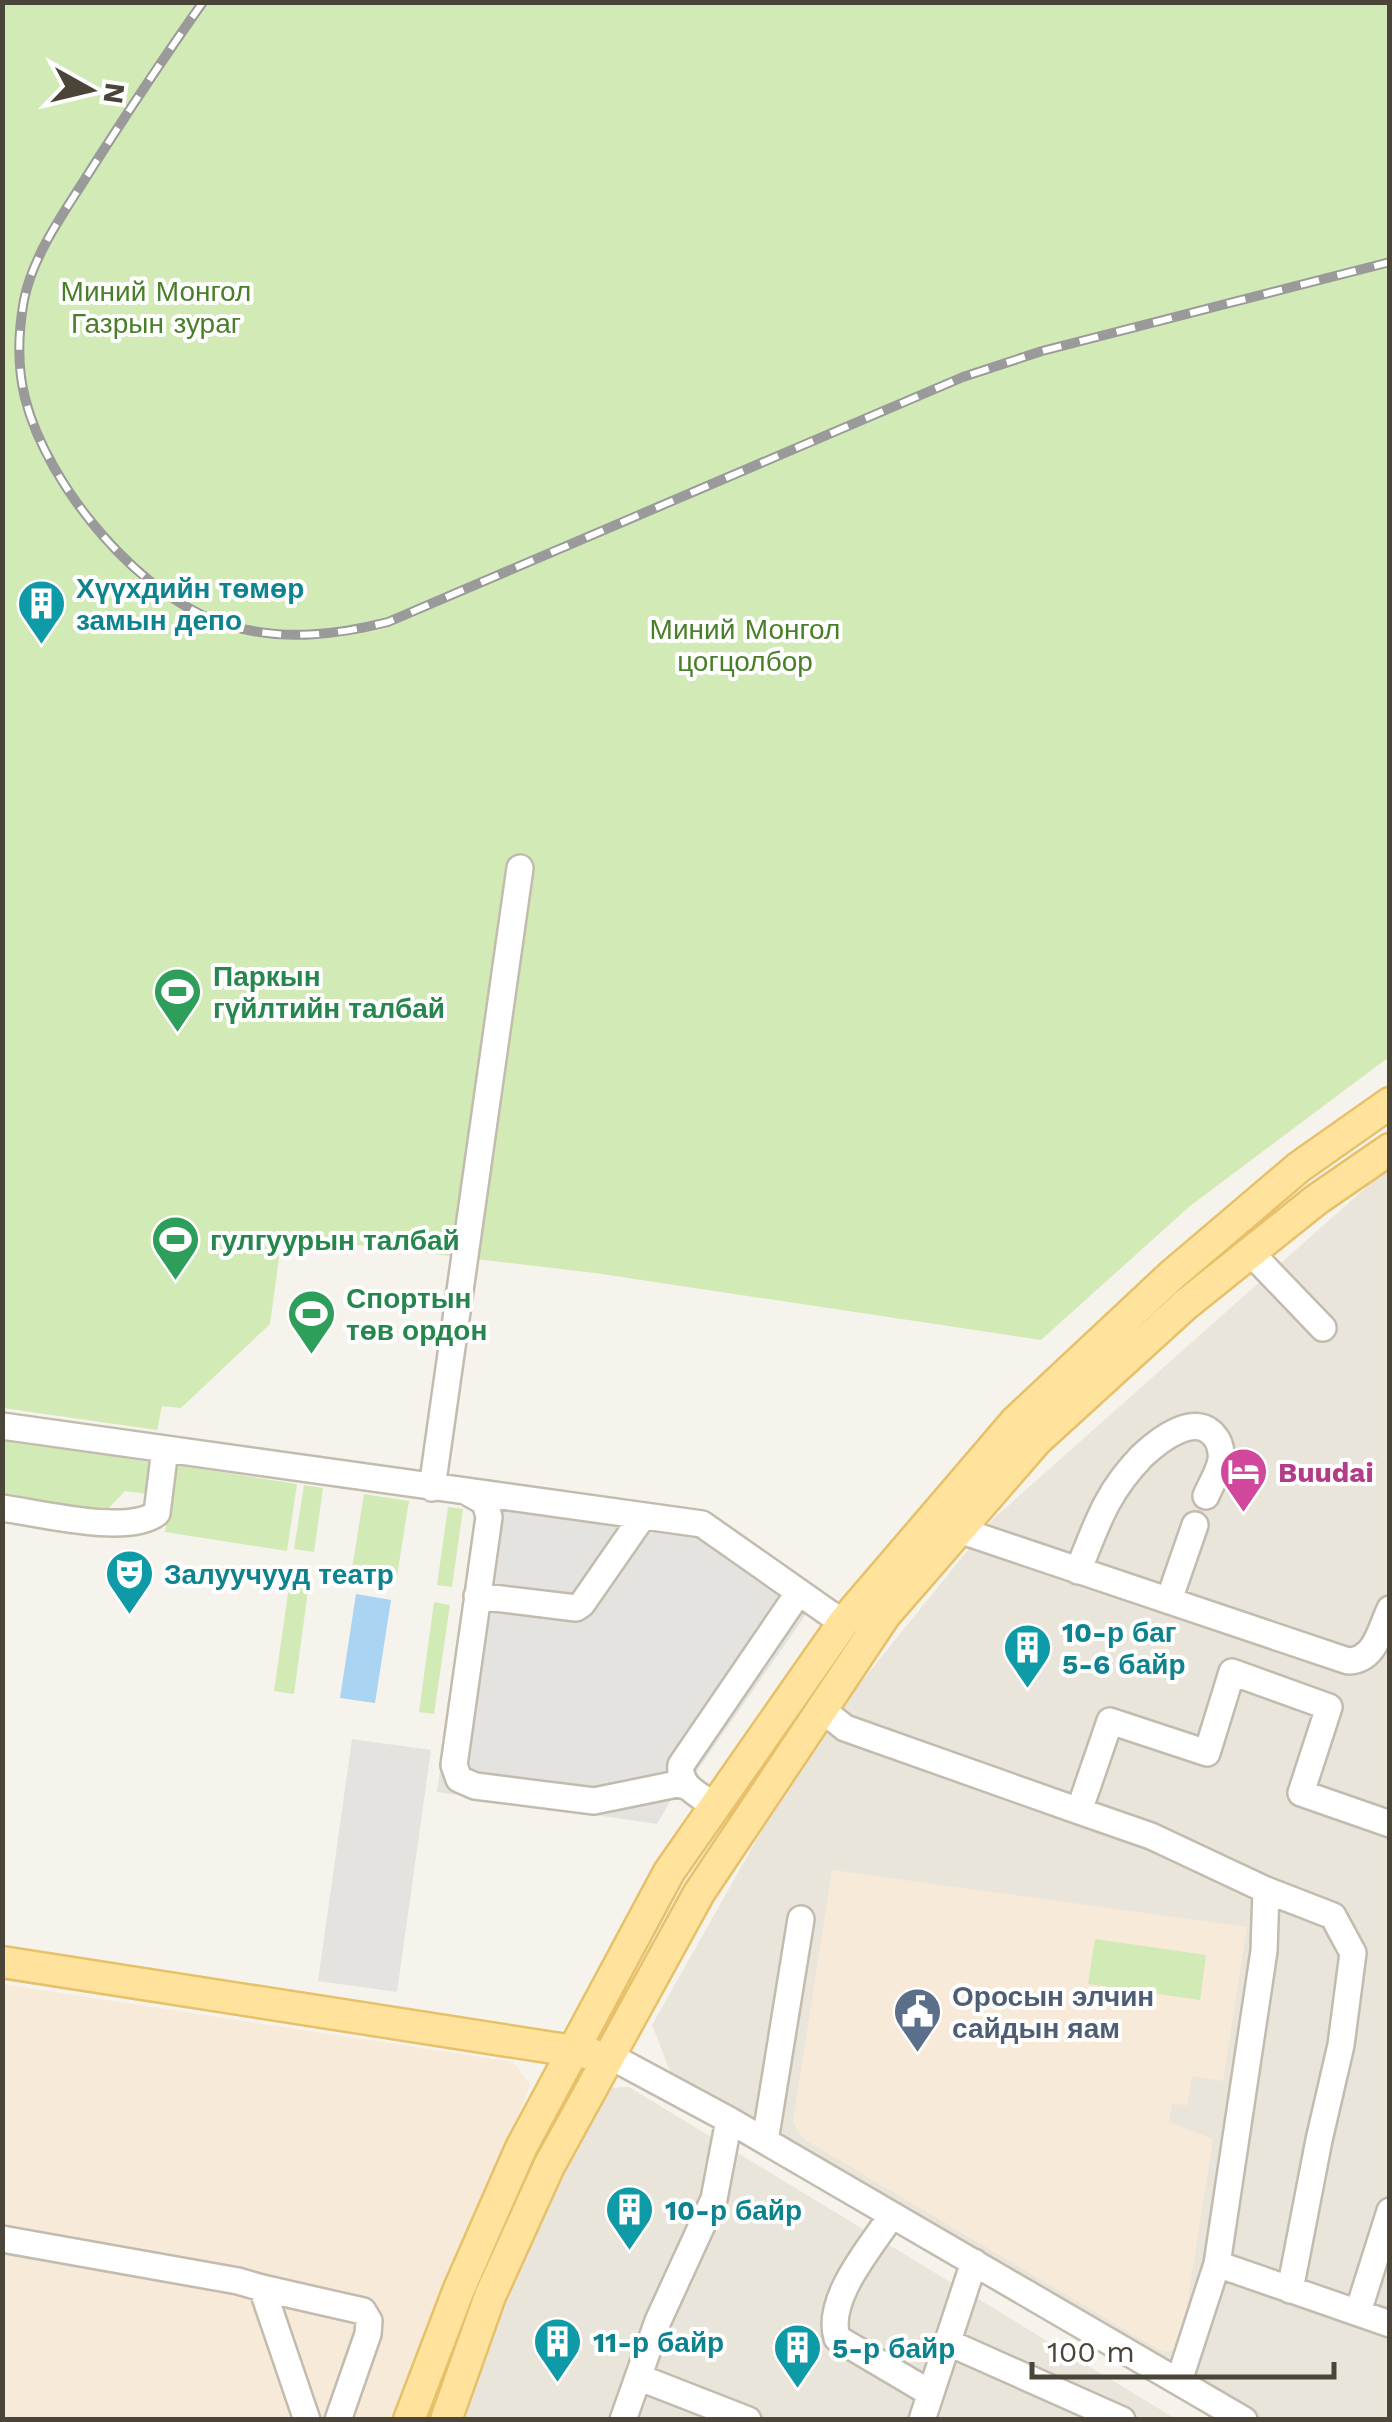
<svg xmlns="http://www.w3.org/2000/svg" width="1392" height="2422" viewBox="0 0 1392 2422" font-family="'Work Sans',sans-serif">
<rect width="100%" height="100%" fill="#f6f3ec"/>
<path fill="#eae5da" d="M1389,1167V2419H1254L670,2071L652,2025L810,1745L993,1519Z
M629,2087L1176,2419L455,2420L547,2188L605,2088Z"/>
<path fill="#f7ead8" d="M832,1870L1247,1927L1223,2081L1192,2076L1187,2105L1172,2104L1169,2122L1213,2139L1181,2344L1169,2352L1159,2350L805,2140L797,2130L793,2121Z
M2,1984L513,2062L530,2085L402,2419H3Z"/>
<path fill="#d2eab5" d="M3,3H1389V1057L1190,1206L1041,1340L595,1273L282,1236L270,1324L181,1408L162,1406L157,1430L3,1408Z
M2,1438L160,1464L155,1495L125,1491L106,1511L3,1497Z
M175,1465L297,1484L287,1551L165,1532Z
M304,1485L323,1488L314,1552L294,1549Z
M364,1494L409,1501L396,1582L351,1575Z
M448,1507L463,1509L452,1587L437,1585Z
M290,1580L309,1583L294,1694L274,1691Z
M434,1602L450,1605L434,1714L419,1712Z
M1095,1939L1206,1955L1200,2000L1088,1984Z"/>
<path fill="#e5e3e0" d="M478,1488L708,1516L820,1594L683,1791L675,1793L657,1824L437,1792Z
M352,1739L431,1750L397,1992L318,1981Z"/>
<path fill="#a9d4f2" d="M356,1594L391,1600L375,1703L340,1698Z"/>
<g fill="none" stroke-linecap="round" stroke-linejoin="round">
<defs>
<path id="minor" d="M1250,1252L1323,1328
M2,1426L702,1524L843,1623
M432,1488L520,868
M467,1492L485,1502L489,1517L454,1765L459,1779L475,1786L594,1801L677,1784L686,1786
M2,1508C39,1513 128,1536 157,1513L165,1449
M959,1530L1348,1661C1375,1661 1380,1630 1390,1609
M1078,1571C1097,1524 1106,1493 1142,1456C1159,1440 1197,1410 1216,1438C1220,1443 1222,1454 1221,1460C1219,1472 1210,1486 1206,1496
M477,1596L576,1608L582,1604L643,1516
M1169,1600L1195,1525
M820,1708L845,1728L1079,1811L1110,1721L1207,1753L1232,1672L1329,1707L1301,1793L1390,1824
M715,1806C700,1795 678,1787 681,1765L799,1592
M1079,1811L1151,1836L1266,1890L1264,1951L1217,2264
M1266,1890L1333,1916L1353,1953L1341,2045L1319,2140L1290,2290
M610,2056L729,2120L1244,2420
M765,2141L801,1919
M892,2215C871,2247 825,2299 837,2338L930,2393
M2,2239L238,2281L262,2288L307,2420
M262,2288L363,2311L369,2321L368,2334L338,2420
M1358,2312L1390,2211
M947,2342L1122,2420
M638,2377L748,2420
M1179,2381L1217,2264L1390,2324
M623,2420L658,2321L714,2199L729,2120
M922,2420L974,2262"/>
<path id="major" d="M2,1962L592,2054
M409,2420L459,2289L521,2148L669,1872L843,1623L1016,1421L1172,1275L1299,1167L1390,1103
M446,2420L490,2296L549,2166L699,1893L885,1615L1037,1440L1185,1305L1316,1200L1390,1149"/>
</defs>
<use href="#minor" stroke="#c2bbae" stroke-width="30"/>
<use href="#major" stroke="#e6c16a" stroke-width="35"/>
<use href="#minor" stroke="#fff" stroke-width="25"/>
<use href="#major" stroke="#ffe39c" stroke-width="30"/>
<defs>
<path id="rail" d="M203,2C162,60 123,119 85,179C61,217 33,256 24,300C18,333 17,366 25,398C47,486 142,601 231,626C284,641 336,635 388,622L963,377L1042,351L1390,262"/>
</defs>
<use href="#rail" stroke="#9a9a9a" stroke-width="10"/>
<use href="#rail" stroke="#fff" stroke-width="6" stroke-dasharray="19" stroke-linecap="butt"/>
</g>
<defs>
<symbol id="building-pin" viewBox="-11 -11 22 30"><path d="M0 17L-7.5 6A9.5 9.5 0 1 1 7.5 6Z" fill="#0f9aa8" stroke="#fff"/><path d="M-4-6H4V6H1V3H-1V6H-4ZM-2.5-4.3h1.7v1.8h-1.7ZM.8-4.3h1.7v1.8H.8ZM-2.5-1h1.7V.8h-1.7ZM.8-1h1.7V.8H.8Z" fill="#fff"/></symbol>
<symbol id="stadium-pin" viewBox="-11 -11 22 30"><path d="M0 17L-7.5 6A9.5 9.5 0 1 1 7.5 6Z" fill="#2e9e5b" stroke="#fff"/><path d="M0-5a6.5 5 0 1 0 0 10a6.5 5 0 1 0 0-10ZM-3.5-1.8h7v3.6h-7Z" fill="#fff"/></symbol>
<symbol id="hotel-pin" viewBox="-11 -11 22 30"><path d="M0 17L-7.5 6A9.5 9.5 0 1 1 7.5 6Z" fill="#d1479c" stroke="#fff"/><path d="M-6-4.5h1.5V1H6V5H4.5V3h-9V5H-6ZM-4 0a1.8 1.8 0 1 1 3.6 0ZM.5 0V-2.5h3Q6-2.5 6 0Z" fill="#fff"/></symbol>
<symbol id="theatre-pin" viewBox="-11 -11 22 30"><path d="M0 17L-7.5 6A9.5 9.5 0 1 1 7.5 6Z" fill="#0f9aa8" stroke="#fff"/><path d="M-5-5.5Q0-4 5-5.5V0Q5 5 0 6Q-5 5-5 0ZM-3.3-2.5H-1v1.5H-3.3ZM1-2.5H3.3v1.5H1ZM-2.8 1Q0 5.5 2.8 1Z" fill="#fff"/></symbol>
<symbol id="civic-pin" viewBox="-11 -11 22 30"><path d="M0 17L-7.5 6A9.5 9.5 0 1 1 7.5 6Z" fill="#5c6f8a" stroke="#fff"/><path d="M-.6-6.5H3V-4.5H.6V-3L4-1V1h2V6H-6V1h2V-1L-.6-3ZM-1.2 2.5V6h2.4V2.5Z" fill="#fff"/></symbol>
</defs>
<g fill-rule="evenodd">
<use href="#building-pin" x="14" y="576" width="55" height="75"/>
<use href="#stadium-pin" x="150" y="964" width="55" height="75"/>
<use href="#stadium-pin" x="148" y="1212" width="55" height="75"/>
<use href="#stadium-pin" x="284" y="1286" width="55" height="75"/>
<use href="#hotel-pin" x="1216" y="1444" width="55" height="75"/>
<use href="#theatre-pin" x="102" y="1546" width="55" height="75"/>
<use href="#building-pin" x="1000" y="1620" width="55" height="75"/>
<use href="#civic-pin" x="890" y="1984" width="55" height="75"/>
<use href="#building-pin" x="602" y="2182" width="55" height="75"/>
<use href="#building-pin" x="530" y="2314" width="55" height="75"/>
<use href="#building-pin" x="770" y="2320" width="55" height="75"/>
</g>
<g text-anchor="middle" stroke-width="8" stroke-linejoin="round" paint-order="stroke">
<g font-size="28" fill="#4a7f2a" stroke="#fff">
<text x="156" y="301">Миний Монгол<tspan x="156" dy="32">Газрын зураг</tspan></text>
<text x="745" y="639">Миний Монгол<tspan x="745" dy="32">цогцолбор</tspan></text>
</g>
<g font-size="28" font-weight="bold" fill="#0d838f" stroke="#fff" text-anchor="start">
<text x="76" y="598">Хүүхдийн төмөр<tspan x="76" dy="32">замын депо</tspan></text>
<text x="164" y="1584">Залуучууд театр</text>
<text x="1062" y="1642">10-р баг<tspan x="1062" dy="32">5-6 байр</tspan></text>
<text x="665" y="2220">10-р байр</text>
<text x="593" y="2352">11-р байр</text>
<text x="832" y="2358">5-р байр</text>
</g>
<g font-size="28" font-weight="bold" fill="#27864d" stroke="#fff" text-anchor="start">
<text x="213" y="986">Паркын<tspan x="213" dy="32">гүйлтийн талбай</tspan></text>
<text x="210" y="1250">гулгуурын талбай</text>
<text x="346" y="1308">Спортын<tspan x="346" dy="32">төв ордон</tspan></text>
</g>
<g font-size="28" font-weight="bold" fill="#b23c85" stroke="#fff" text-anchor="start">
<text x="1278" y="1482">Buudai</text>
</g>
<g font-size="28" font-weight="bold" fill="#4e5e75" stroke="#fff" text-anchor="start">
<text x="952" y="2006">Оросын элчин<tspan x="952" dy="32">сайдын яам</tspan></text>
</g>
</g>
<rect width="1392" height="2422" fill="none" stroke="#4b4439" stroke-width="10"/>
<g transform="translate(90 90) rotate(98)" stroke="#ffffff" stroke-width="8" paint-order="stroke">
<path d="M0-8L18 38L0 25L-18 38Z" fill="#4b4439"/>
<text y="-15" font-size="28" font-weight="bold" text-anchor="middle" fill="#4b4439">N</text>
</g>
<path d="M1032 2362v15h302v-15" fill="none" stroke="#4b4439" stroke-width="5"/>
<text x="1047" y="2362" font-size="30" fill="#4b4439" stroke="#ffffff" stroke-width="8" paint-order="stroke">100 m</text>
</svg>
